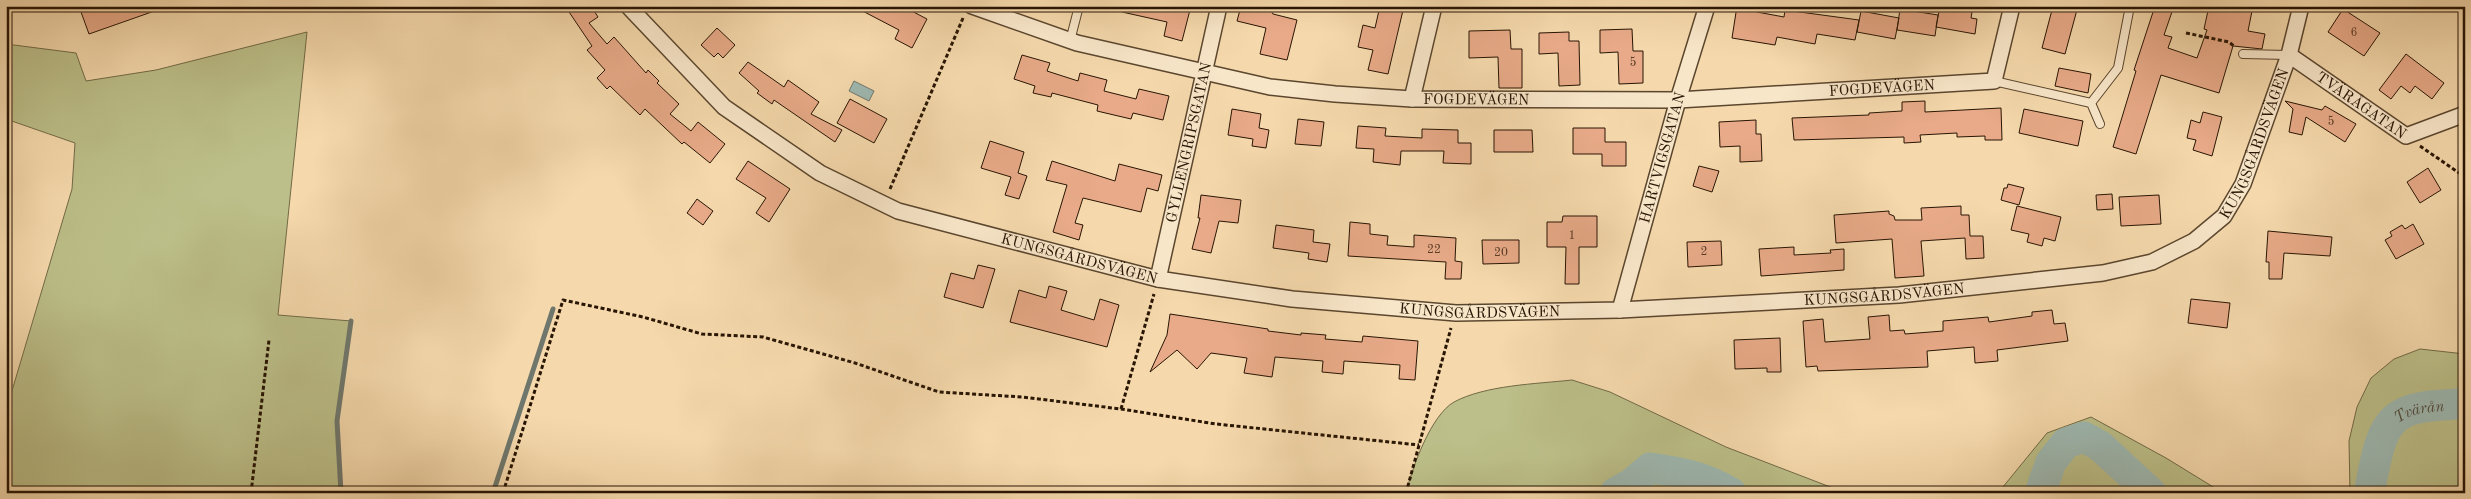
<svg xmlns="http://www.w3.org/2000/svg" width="2471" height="499" viewBox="0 0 2471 499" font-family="'Old Standard TT',serif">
<rect width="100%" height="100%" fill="#f5d9ac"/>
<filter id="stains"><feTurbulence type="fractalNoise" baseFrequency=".004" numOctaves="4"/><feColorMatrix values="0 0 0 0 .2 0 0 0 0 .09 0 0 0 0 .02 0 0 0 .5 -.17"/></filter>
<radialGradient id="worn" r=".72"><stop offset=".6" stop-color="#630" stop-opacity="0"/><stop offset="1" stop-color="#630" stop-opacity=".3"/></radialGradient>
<path fill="#bcbf89" stroke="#726a46" d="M307,32L278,315L351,321L337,421L341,493H6V411L72,189L75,143L6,119V44L76,53L86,81L156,70Z
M2420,349L2465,354V493H2350L2349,441L2357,407L2371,378L2394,359Z
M1572,380L1610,392L1726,447L1846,493H1406C1412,468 1431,415 1454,402C1486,385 1536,384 1572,380Z
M2091,417L2166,458L2223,493H1998L2047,433Z"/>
<path fill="#9eb9b2" stroke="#6f776c" d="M854,81L874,91L869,101L849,91Z"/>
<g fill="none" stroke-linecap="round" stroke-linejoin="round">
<path stroke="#6f776c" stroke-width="5" d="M341,493L337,421L351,321
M493,493L553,309"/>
<g stroke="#9eb9b2" stroke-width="31">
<path d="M1615,493L1631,484L1650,468C1679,472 1705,477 1731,493"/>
<path d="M2040,493L2051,462L2066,443L2084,437L2100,446L2151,493"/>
<path id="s1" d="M2369,493C2375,469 2377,429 2400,415C2416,404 2445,406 2465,403"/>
</g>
</g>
<path fill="#e8aa88" stroke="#281504" d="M98,6H162L163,8L89,34L81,12Z
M565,6H591L598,17L589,23L607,44L614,37L646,73L648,70L659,81L657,83L679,104L670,114L691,131L698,122L725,144L710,163L684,142L682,144L645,109L640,115L610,86L607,89L597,78L605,70L587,50L592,46Z
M853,6H902L927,19L912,48L895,39L899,30Z
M1123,6H1191L1182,41L1164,36L1167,22L1122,12Z
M1241,6L1270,9L1273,14L1297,20L1287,60L1260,54L1266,28L1237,21Z
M1380,6H1404L1388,74L1368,70L1373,50L1358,47L1363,25L1375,28Z
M1737,6H1758L1757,12L1784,17L1785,10L1859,20L1855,40L1817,34L1815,44L1777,37L1775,45L1732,38Z
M1940,6L1972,12L1971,18L1977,19L1975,34L1936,27Z
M2053,6H2078L2065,54L2042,48Z
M2155,6H2174L2164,35L2172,37L2168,48L2197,58L2207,30L2204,29L2209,6H2253L2248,31L2265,34L2262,49L2233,46L2219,93L2161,75L2136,154L2113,147L2136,71L2134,70Z
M1900,9L1938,15L1935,36L1897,30Z
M2343,9L2380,33L2364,56L2328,32Z
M1861,11L1899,18L1895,39L1857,32Z
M717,28L735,45L723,58L718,53L714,57L701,45Z
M1632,29L1633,51H1643V83L1619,84L1618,52L1600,53V30Z
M1510,30L1511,49H1522V88H1499L1498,57L1469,58V31Z
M1569,32V41H1579L1580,85L1559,86L1558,53L1539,54V33Z
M2406,54L2444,83L2432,99L2415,86L2410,93L2401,86L2391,99L2379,90Z
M1022,55L1050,63L1047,71L1078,81L1080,73L1107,80L1104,91L1136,99L1139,89L1169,96L1163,120L1133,113L1131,119L1097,111L1098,105L1052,93L1051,97L1033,93L1035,86L1014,79Z
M748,62L784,87L788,80L819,102L811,114L842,130L835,142L774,100L772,104L757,93L759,91L739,73Z
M2059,68L2091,74L2088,93L2055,86Z
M850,99L887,119L874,143L837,123Z
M1925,101V112L2001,108L2002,140H1985V136L1957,137V133L1920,135L1921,142L1904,143V137L1794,140L1792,118L1869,115V113L1902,111V102Z
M2285,101L2322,110L2325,106L2356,124L2345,142L2306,117L2302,135L2289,132L2293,109Z
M1232,109L1261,114L1259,128L1269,130L1266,148L1252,146L1253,139L1228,135Z
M2024,109L2083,121L2078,146L2019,133Z
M2203,112L2222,117L2212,156L2193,150L2196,140L2187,138L2191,120L2200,123Z
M1298,119L1324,122L1321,146L1295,144Z
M1756,120V134H1761L1762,161L1740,162V146L1720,147L1719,122Z
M1358,126L1386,128L1385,136L1422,138V129L1458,130V143H1471V164L1443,163L1444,151H1401L1400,165L1373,162L1374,149L1356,148Z
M1573,128H1605V142H1626V166H1602V154H1573Z
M1494,130H1532L1533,152H1494Z
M990,141L1024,152L1018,173L1027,176L1019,199L1005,195L1011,177L981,168Z
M748,161L790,189L769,222L756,213L766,198L736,179Z
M1052,161L1115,181L1119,164L1162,175L1158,191L1147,188L1141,212L1083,198L1075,223L1083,225L1079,240L1053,232L1067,185L1046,180Z
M1699,166L1719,171L1712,192L1693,186Z
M2428,168L2441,190L2420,203L2407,182Z
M2008,184L2024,188L2019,205L2001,200L2004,188H2007Z
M2112,194L2113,209L2097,210L2096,195Z
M1201,195L1241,200L1238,223L1219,221L1211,253L1192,249L1200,218H1198Z
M2159,195L2161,224L2121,226L2119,197Z
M697,199L713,211L703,225L687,213Z
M1961,206V215H1969L1970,236H1983L1984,258L1966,259L1965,238L1921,241L1924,276L1895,278L1892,239L1836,243L1834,215L1889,211V214L1894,216L1895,220H1922L1921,208Z
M2017,206L2061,217L2055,241L2044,238L2042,246L2027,242L2029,234L2011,230Z
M1563,216H1597V247H1579V284H1565L1566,247H1547V222H1562Z
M1350,222L1370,224V234L1388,236L1387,245L1414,247V235L1456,238L1455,261L1462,262L1461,279H1445L1446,262L1348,256Z
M2413,224L2424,244L2396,259L2385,240L2392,236L2390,232L2402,225L2405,229Z
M1276,225L1314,230L1313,242L1330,244L1327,262L1308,259L1309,253L1273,248Z
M2268,231L2332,237L2330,256L2284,253L2282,279H2269V262H2266Z
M1482,240H1519V263L1483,264Z
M1721,241L1722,265L1688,267L1687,242Z
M1794,247V255L1831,253L1830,250L1844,249V270L1761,276L1759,249Z
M978,265L995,269L983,308L944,297L951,273L974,279Z
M1049,286L1067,291L1061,310L1094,320L1100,299L1119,305L1107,347L1010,322L1019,290L1046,298Z
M2191,299L2230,303L2227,328L2188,323Z
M2052,310L2054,324L2065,323L2068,341L1997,350L1998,361L1975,363L1974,347L1927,351L1928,367L1818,371L1817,366L1806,367L1803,321L1823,319L1825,342L1870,339L1868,317L1889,315L1890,331L1904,330L1905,334L1943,331V321L1988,317L1989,322L2032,316V312Z
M1170,314L1268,329V331L1301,335V333L1326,335L1325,339L1362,342L1363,336L1418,341L1415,380L1399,379L1400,365L1344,361L1343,374L1322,372L1323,361L1275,357L1272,377L1244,373L1247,358L1211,353L1197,369L1177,350L1150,372L1167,335Z
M1780,338L1781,372H1767V368L1735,369L1734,340Z"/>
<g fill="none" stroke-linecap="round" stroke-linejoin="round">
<defs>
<path id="service" d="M1070,41L1079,6
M2243,54L2289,55
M1994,81L2091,103L2118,68L2130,6
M2091,103L2100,124"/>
<g id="minor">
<path id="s2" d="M628,6L724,107L820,173L898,211L1158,279L1292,299L1456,313L1620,310L1899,295L2103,273L2152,262L2194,241L2224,216L2243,184L2289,55L2301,6"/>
<path id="s3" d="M972,6L1077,43L1270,87L1335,94L1412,99L1678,100L1994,81L2012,6"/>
<path id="s4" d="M2289,55L2406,136L2465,114"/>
<path d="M1412,99L1434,6"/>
<path id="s5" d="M1158,279L1219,6"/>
<path id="s6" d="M1620,310L1678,100L1707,6"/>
</g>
</defs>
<use href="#service" stroke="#5b462e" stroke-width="10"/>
<use href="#minor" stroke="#5b462e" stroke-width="18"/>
<path stroke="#281504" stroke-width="3" stroke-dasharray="4 2.5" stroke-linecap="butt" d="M2186,33L2229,42L2235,47
M2420,146L2465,177
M890,189L963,18
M1121,409L1154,294
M251,493L269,340
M503,493L563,300L643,317L702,334L763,337L855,363L939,392L1022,397L1121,409L1216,424L1419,445
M1406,493L1451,328"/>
<use href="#service" stroke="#f8e6c9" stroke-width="8"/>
<use href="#minor" stroke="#f8e6c9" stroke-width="15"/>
</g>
<g text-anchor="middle" stroke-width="4" stroke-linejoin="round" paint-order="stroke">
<g font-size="12" fill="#583a25">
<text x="2354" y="36">6</text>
<text x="1633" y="66">5</text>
<text x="2331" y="125">5</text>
<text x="1572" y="239">1</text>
<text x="1434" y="253">22</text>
<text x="1704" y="255">2</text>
<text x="1501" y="256">20</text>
</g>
<g font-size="15" fill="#281504" stroke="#f8e6c9">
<text dy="5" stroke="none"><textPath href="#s3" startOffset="922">FOGDEVÄGEN</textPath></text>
<text dy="5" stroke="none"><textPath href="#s3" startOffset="516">FOGDEVÄGEN</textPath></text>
<text dy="5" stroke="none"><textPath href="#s4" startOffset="88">TVÄRÅGATAN</textPath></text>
<text dy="5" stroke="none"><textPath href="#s2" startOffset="1775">KUNGSGÅRDSVÄGEN</textPath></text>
<text dy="5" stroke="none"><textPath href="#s5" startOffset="140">GYLLENGRIPSGATAN</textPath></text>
<text dy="5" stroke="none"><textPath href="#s6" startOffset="158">HARTVIGSGATAN</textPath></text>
<text dy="5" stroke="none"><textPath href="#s2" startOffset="530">KUNGSGÅRDSVÄGEN</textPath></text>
<text dy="5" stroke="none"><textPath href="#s2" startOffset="1340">KUNGSGÅRDSVÄGEN</textPath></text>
<text dy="5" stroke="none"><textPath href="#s2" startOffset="935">KUNGSGÅRDSVÄGEN</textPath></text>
</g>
<g font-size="16" font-style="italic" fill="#514e41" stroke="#f8e6c9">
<text dy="6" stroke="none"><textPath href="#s1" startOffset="106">Tvärån</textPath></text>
</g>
</g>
<rect width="2471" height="499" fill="none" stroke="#f5d9ac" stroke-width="25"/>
<rect x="8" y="8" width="2456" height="484" fill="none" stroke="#281504" stroke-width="2.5"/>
<rect x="12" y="12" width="2446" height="474" fill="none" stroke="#281504"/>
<rect width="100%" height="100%" filter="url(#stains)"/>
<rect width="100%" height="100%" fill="url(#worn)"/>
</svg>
